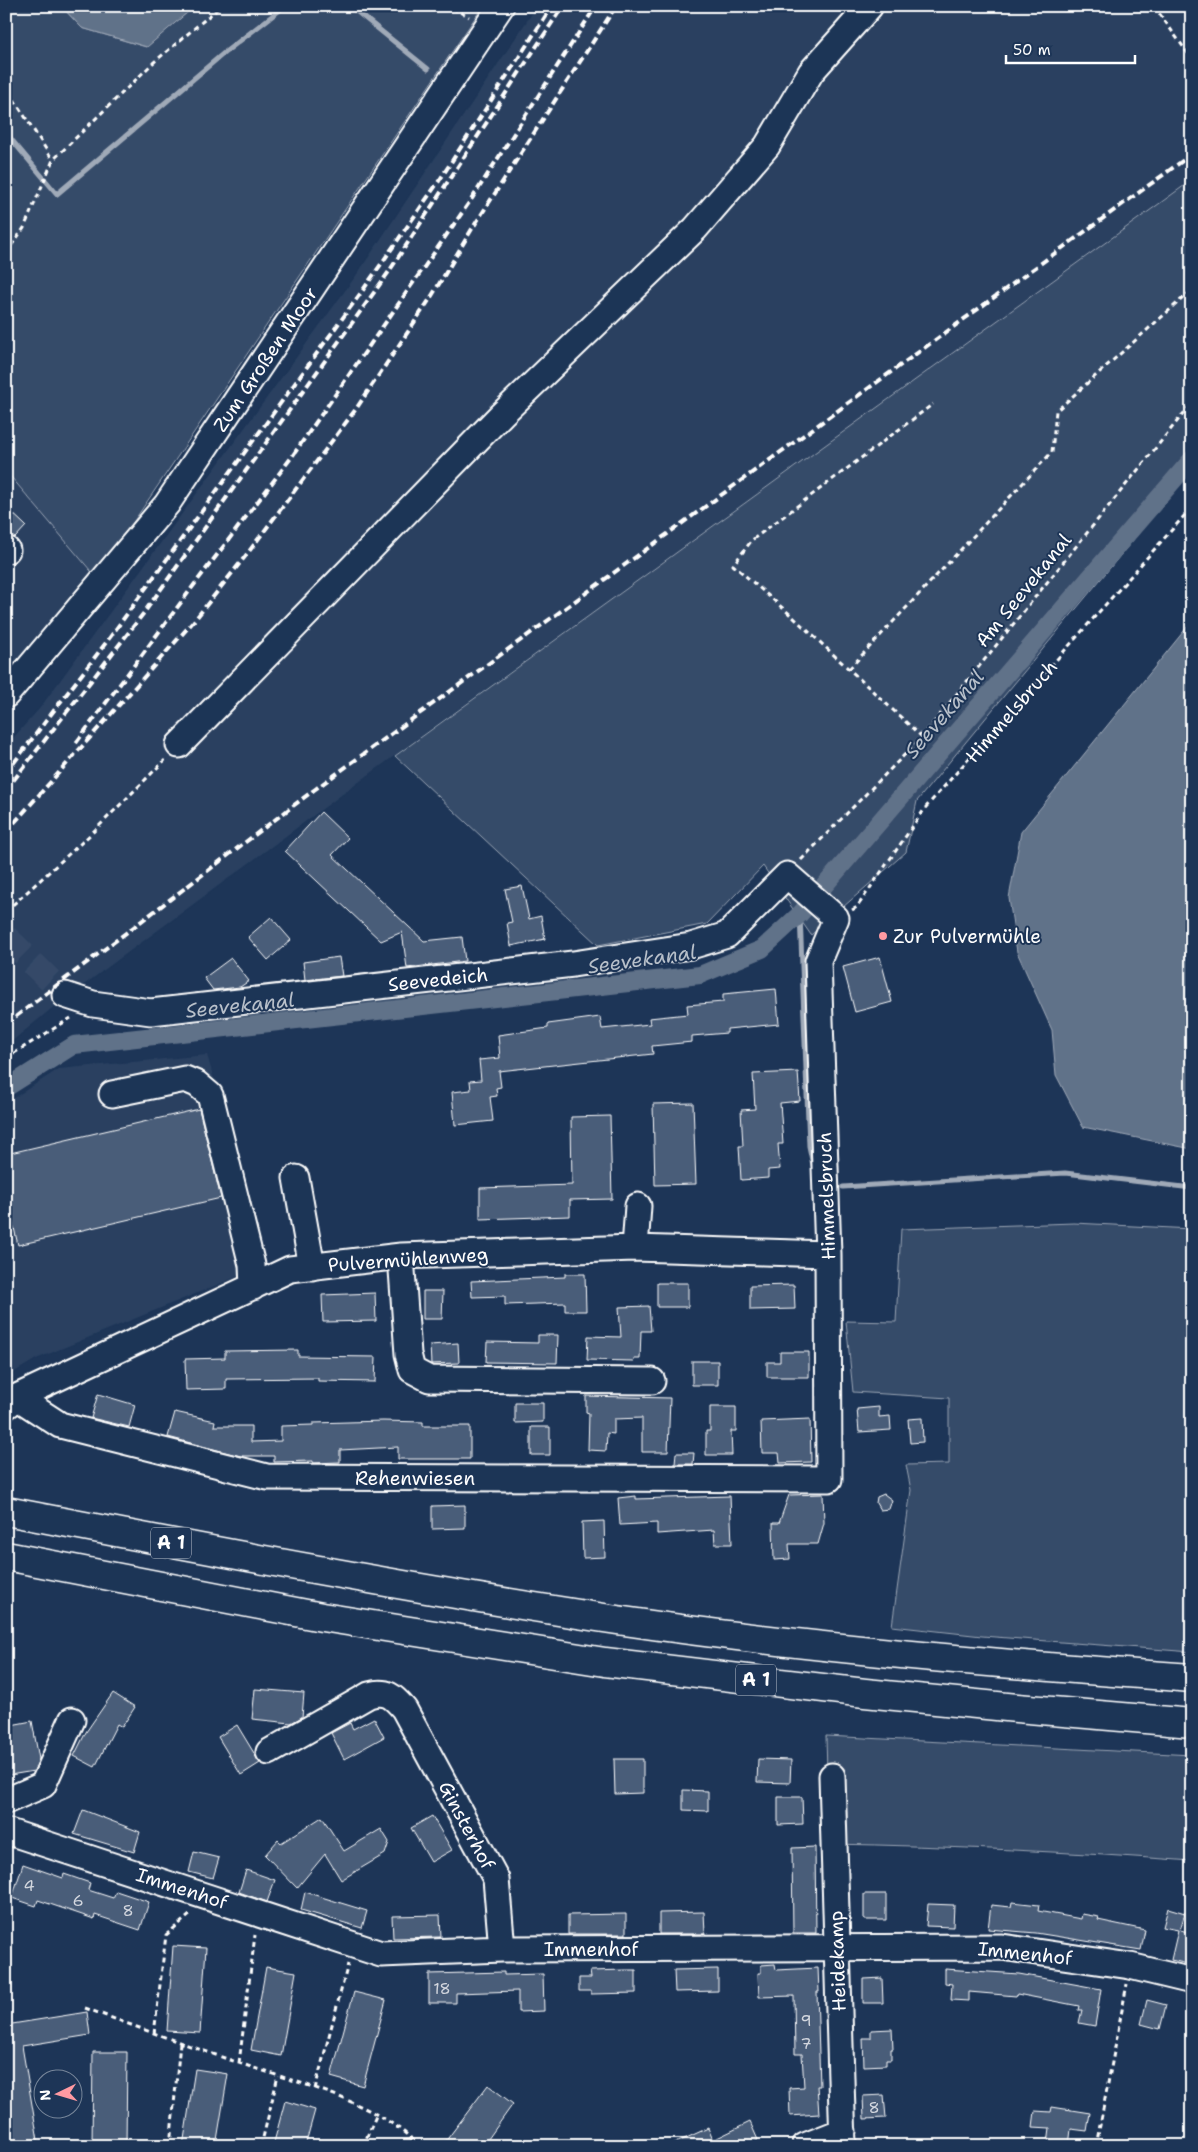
<svg xmlns="http://www.w3.org/2000/svg" width="1198" height="2152" viewBox="0 0 1198 2152" font-family="'Shantell Sans',sans-serif">
<rect width="100%" height="100%" fill="#1d3557"/>
<filter id="ink" filterUnits="userSpaceOnUse"><feTurbulence type="fractalNoise" baseFrequency=".02" numOctaves="2"/><feDisplacementMap in="SourceGraphic" scale="10" xChannelSelector="R" yChannelSelector="G"/><feConvolveMatrix kernelMatrix="1 2 1 2 8 2 1 2 1" color-interpolation-filters="sRGB"/></filter>
<g filter="url(#ink)">
<path fill="#2a4161" d="M537,6H1192V180L428,731L51,1009L6,1046V746L40,708L358,273Z
M6,471L96,577L6,690Z
M207,1055L244,1184L263,1266L36,1359L6,1377V1103L59,1069Z"/>
<path fill="#364b69" stroke="#9aa5b4" d="M6,6H61L82,28L146,47L195,6H483L96,577L6,471Z
M1192,180V469L917,801L906,852L811,935L763,866L707,924L598,945L395,756Z
M1074,1223L1192,1229V1652L982,1636L892,1626L911,1490L906,1465L949,1464V1398L853,1392L846,1321L896,1322L901,1229Z
M826,1736L1192,1755V1861C1071,1852 950,1846 829,1844Z"/>
<path fill="#617289" stroke="#a0aab8" d="M61,6H195L147,47L82,28Z
M1192,621V1149L1083,1127L1056,1075L1052,1030L1017,952L1009,898L1021,832Z"/>
<g fill="none" stroke-linecap="round" stroke-linejoin="round">
<path stroke="#a0aab8" stroke-width="5" d="M350,6L428,69
M6,133L57,194L224,53L285,6
M800,914L809,1146L814,1170
M843,1187L1065,1173L1192,1188"/>
<path stroke="#617289" stroke-width="18" d="M6,1088L74,1045L700,975L762,949L800,914L1192,459"/>
</g>
<path fill="#4a5d79" stroke="#fff" d="M6,507L26,526L15,538L6,535Z
M321,812L348,838L332,855L424,941L462,937L465,961L407,968L402,932L381,941L285,851Z
M522,886L529,919L541,916L545,939L511,946L507,923L512,922L505,889Z
M271,917L291,940L268,960L248,937Z
M339,957L342,976L305,980L303,962Z
M880,957L892,1002L855,1012L843,967Z
M231,958L249,981L240,987L213,990L204,978Z
M776,989L779,1024L727,1029V1033L692,1036V1042L652,1046L653,1054L499,1071L501,1087L496,1088L497,1096L490,1097L493,1121L455,1125L452,1092L471,1090L470,1081L481,1080L479,1060L500,1058L498,1035L548,1028V1024L600,1017L602,1029L650,1024L649,1018L688,1014L687,1005L723,1002V994Z
M798,1072L800,1101L780,1103L783,1144H778L780,1169L768,1170V1178L741,1180L739,1146H743L741,1110L755,1109L753,1074Z
M693,1103L696,1184L655,1185L653,1104Z
M199,1109L221,1198L18,1245L6,1193V1154Z
M610,1116L612,1199L570,1200V1216L480,1219V1188L572,1185L571,1117Z
M565,1274H585L586,1311H565V1303L505,1305V1296L472,1297L471,1281L565,1277Z
M657,1283H688V1307H657Z
M794,1285L795,1309L750,1310V1286Z
M423,1291H443L442,1319H423Z
M375,1293L376,1321L323,1322L322,1295Z
M649,1306L651,1331H641L640,1359H634V1361L587,1360L588,1336L621,1337L619,1307Z
M538,1335H558L557,1363L486,1362L487,1342L538,1343Z
M458,1343L459,1363L431,1364L430,1345Z
M298,1350V1356L376,1357L375,1382L318,1381V1378L226,1379V1389L186,1390L185,1359L225,1358V1351Z
M780,1352H809V1377H767V1362H780Z
M692,1361H718V1385H692Z
M98,1394L135,1405L129,1427L91,1418Z
M586,1396L670,1398L668,1452H642V1418L614,1419V1434L607,1433L606,1451L588,1450L589,1413L586,1412Z
M515,1403H543V1422L515,1423Z
M710,1407H736V1431H731L732,1455H706V1431H710Z
M879,1407V1417L890,1416L891,1430L859,1432L857,1409Z
M175,1412L215,1421L214,1426H251V1442L281,1441V1426L313,1425V1423L383,1421L423,1422V1426H470V1459H398V1447L340,1450V1462L313,1463V1461L274,1462V1456H240L168,1437Z
M922,1418L923,1442L910,1443L908,1419Z
M810,1419L811,1462L780,1463L779,1453H762L761,1421Z
M531,1427H550V1455H531Z
M676,1453H694L693,1464H675Z
M823,1494L824,1523L818,1544H789L790,1559L774,1560L773,1523H779L789,1495Z
M884,1494L892,1500L889,1509L880,1510L876,1503L877,1497Z
M636,1496V1499L730,1496L732,1544H715L714,1530L657,1534V1523L620,1525L618,1498Z
M465,1505V1528L432,1529V1506Z
M604,1521L605,1557L583,1558L582,1522Z
M255,1689L304,1693L302,1717L291,1723L252,1719Z
M113,1693L135,1707L122,1727L117,1724L95,1767L74,1756L86,1732Z
M374,1718L384,1737L344,1759L331,1733L350,1723L353,1729Z
M32,1721L39,1759L34,1771L10,1775L6,1754V1726Z
M237,1725L260,1763L241,1775L218,1737Z
M614,1759H643V1793L615,1794Z
M758,1759L791,1760L790,1783L757,1782Z
M683,1790L708,1791V1811L683,1810Z
M778,1797H802L803,1824L778,1825Z
M83,1810L140,1832L134,1852L74,1834Z
M432,1816L452,1850L431,1862L411,1828Z
M322,1817L344,1851L381,1829L389,1842L385,1854L341,1880L325,1854L297,1888L265,1855L278,1840L281,1843Z
M815,1847L816,1933H793L792,1848Z
M194,1852L219,1858L213,1878L189,1872Z
M23,1864L63,1878L64,1874L90,1883L88,1890L113,1898L116,1891L149,1902L140,1930L95,1915L94,1919L38,1900L36,1906L12,1898Z
M246,1870L275,1880L267,1902L239,1892Z
M305,1892L367,1911L362,1928L301,1910Z
M864,1894H886V1920H864Z
M1012,1902L1039,1905L1038,1911L1081,1919L1082,1914L1099,1917L1098,1920L1145,1930L1141,1950L1036,1933L988,1929L991,1905L1011,1907Z
M928,1904L954,1905L953,1927L926,1926Z
M1168,1908L1185,1913L1180,1930L1192,1933V1965L1171,1960L1178,1930L1163,1927Z
M704,1912L705,1934H659V1913Z
M626,1914V1934H568V1915Z
M440,1915L441,1937L393,1938L392,1916Z
M173,1946L206,1948L200,2033L167,2031Z
M775,1964L776,1970L818,1968L819,1992H817L820,2086H817L819,2114L790,2116L789,2088L804,2087L802,2054H795L794,1996L759,1997L758,1973H761V1965Z
M266,1967L296,1972L281,2056L251,2050Z
M718,1969V1991L675,1992L674,1970Z
M945,1969L1019,1974L1101,1989L1095,2026L1079,2023L1082,2010H1078L1079,2006L1017,1994L1016,1996L969,1992V2001L951,2000L952,1984L945,1983Z
M626,1970H636V1993L591,1994V1991H579V1978H591L590,1971Z
M504,1972V1975L543,1974L544,2011L518,2012V1991L456,1993V2003H429V1974Z
M882,1978L883,2003H863V1979Z
M354,1992L386,2000L363,2086L331,2077Z
M1147,2000L1166,2005L1160,2029L1141,2024Z
M87,2012L90,2035L22,2046L39,2146H8L6,2025Z
M892,2029L893,2049H891V2060H886V2065L864,2066L863,2038H871V2030Z
M93,2052H127L126,2146H92Z
M195,2069L228,2074L216,2146H183Z
M488,2085L513,2104L483,2146H442Z
M884,2095L886,2118L864,2119L863,2096Z
M285,2101L315,2110L305,2146H273Z
M1052,2107L1090,2113L1087,2131L1071,2129L1069,2146L1048,2143L1050,2128L1033,2127L1035,2111L1051,2112Z
M750,2122L758,2140L746,2146H669L708,2128L713,2140Z"/>
<g fill="none" stroke-linecap="round" stroke-linejoin="round">
<path stroke="#344968" stroke-width="25" stroke-dasharray="25 12" stroke-linecap="butt" d="M6,937L65,995"/>
<defs>
<path id="minor" d="M6,549L7,550
M6,695L167,504L501,6
M179,745L502,414L695,229L767,146L811,72L870,6
M112,1094L185,1079L197,1084L210,1095L252,1265L253,1287
M296,1178L312,1267
M635,1248L638,1206
M401,1256L408,1354L412,1370L429,1379L652,1381
M17,1397L60,1425L267,1477L829,1479L828,1254L818,961L836,918L787,875L727,935L691,946L573,964L151,1012L93,1004L65,995
M8,1405L17,1397L290,1269L401,1256L635,1248L828,1254
M269,1752L369,1695C387,1690 393,1696 404,1709L496,1879L502,1949
M832,1776L843,2146
M6,1801L43,1785L72,1720
M6,1831L381,1954L502,1949L1002,1947L1130,1966L1192,1981
M805,2146L843,2131"/>
<path id="highway" d="M6,1511C209,1550 412,1589 617,1620C807,1648 1000,1664 1192,1678
M6,1556L322,1617L605,1662L865,1693L1017,1708L1192,1723"/>
</defs>
<use href="#minor" stroke="#fff" stroke-width="29"/>
<use href="#highway" stroke="#fff" stroke-width="31"/>
<path stroke="#fff" stroke-width="3" stroke-dasharray="5 4" stroke-linecap="butt" d="M455,6L456,10L469,17
M1154,6L1192,59
M6,84L9,92L53,160
M6,253L24,228L53,160L153,63L221,6
M849,669L1052,452L1056,411L1192,290
M922,737L793,617L733,565L752,540L933,404
M801,860L922,737L1192,403
M852,910L857,907L926,807L1192,507
M6,911L91,834L165,760
M6,1058L71,1018
M6,1364L11,1377
M85,2008C136,2027 187,2045 239,2063C295,2082 378,2102 419,2146
M154,2034L166,1935L192,1913
M239,2063L255,1935
M315,2089L348,1964
M170,2146L180,2043
M261,2146L278,2076
M363,2146L376,2116
M1096,2146L1127,1984"/>
<use href="#minor" stroke="#1d3557" stroke-width="25"/>
<use href="#highway" stroke="#1d3557" stroke-width="28"/>
<path stroke="#fff" stroke-width="4" stroke-dasharray="8 4" stroke-linecap="butt" d="M76,743L194,585L291,458L473,197L596,6
M6,773L108,640L363,290L439,181L552,6
M6,790L143,614L388,273L563,6
M6,832L193,622L244,558L356,409L430,299L472,229L616,6
M6,1024L314,790L1192,154"/>
</g>
</g>
<circle fill="#ff9aa2" stroke="#1d3557" stroke-width="2" cx="883" cy="936" r="5"/>
<g text-anchor="middle" stroke-width="4" stroke-linejoin="round" paint-order="stroke">
<g font-size="16" fill="#d2d6de">
<text x="29" y="1891">4</text>
<text x="78" y="1906">6</text>
<text x="128" y="1916">8</text>
<text x="442" y="1994">18</text>
<text x="806" y="2026">9</text>
<text x="806" y="2049">7</text>
<text x="874" y="2113">8</text>
</g>
<g fill="#1d3557" stroke="#bbc2cd" stroke-width="1">
<rect x="151" y="1527.5" width="40" height="31" rx="4"/>
<rect x="736" y="1664.5" width="40" height="31" rx="4"/>
</g>
<g font-size="18" font-weight="bold" fill="#fff">
<text x="171" y="1549">A 1</text>
<text x="756" y="1686">A 1</text>
</g>
<g font-size="19" fill="#fff" stroke="#1d3557">
<text transform="translate(265 359) rotate(-56)" y="7">Zum Großen Moor</text>
<text transform="translate(1023 590) rotate(-51)" y="7">Am Seevekanal</text>
<text transform="translate(1011 711) rotate(-49)" y="7">Himmelsbruch</text>
<text transform="translate(438 979) rotate(-6)" y="7">Seevedeich</text>
<text transform="translate(826 1196) rotate(-92)" y="7">Himmelsbruch</text>
<text transform="translate(408 1259) rotate(-4)" y="7">Pulvermühlenweg</text>
<text x="415" y="1485">Rehenwiesen</text>
<text transform="translate(467 1825) rotate(62)" y="7">Ginsterhof</text>
<text transform="translate(182 1888) rotate(18)" y="7">Immenhof</text>
<text x="591" y="1956">Immenhof</text>
<text transform="translate(1025 1953) rotate(6)" y="7">Immenhof</text>
<text transform="translate(837 1961) rotate(-92)" y="7">Heidekamp</text>
</g>
<g font-size="19" fill="#fff" stroke="#1d3557" text-anchor="start">
<text x="893" y="943">Zur Pulvermühle</text>
</g>
<g font-size="20" font-style="italic" fill="#b8c0ca" stroke="#1d3557">
<text transform="translate(944 714) rotate(-49)" y="7">Seevekanal</text>
<text transform="translate(642 959) rotate(-8)" y="7">Seevekanal</text>
<text transform="translate(240 1005) rotate(-6)" y="7">Seevekanal</text>
</g>
</g>
<rect width="1198" height="2152" fill="none" stroke="#1d3557" stroke-width="25"/>
<rect x="12" y="12" width="1173" height="2127" fill="none" stroke="#fff" stroke-width="2" filter="url(#ink)"/>
<g transform="translate(58 2094) rotate(265)"><circle r="24" fill="#1d3557" stroke="#77869a"/>
<path d="M0-4L9 19L0 12L-9 19Z" fill="#ff9aa2"/>
<text y="-8" font-size="14" font-weight="bold" text-anchor="middle" fill="#ffffff">N</text>
</g>
<path d="M1006 55v8h129v-8" fill="none" stroke="#ffffff" stroke-width="2.5"/>
<text x="1013" y="55" font-size="15" fill="#ffffff" stroke="#1d3557" stroke-width="4" paint-order="stroke">50 m</text>
</svg>
